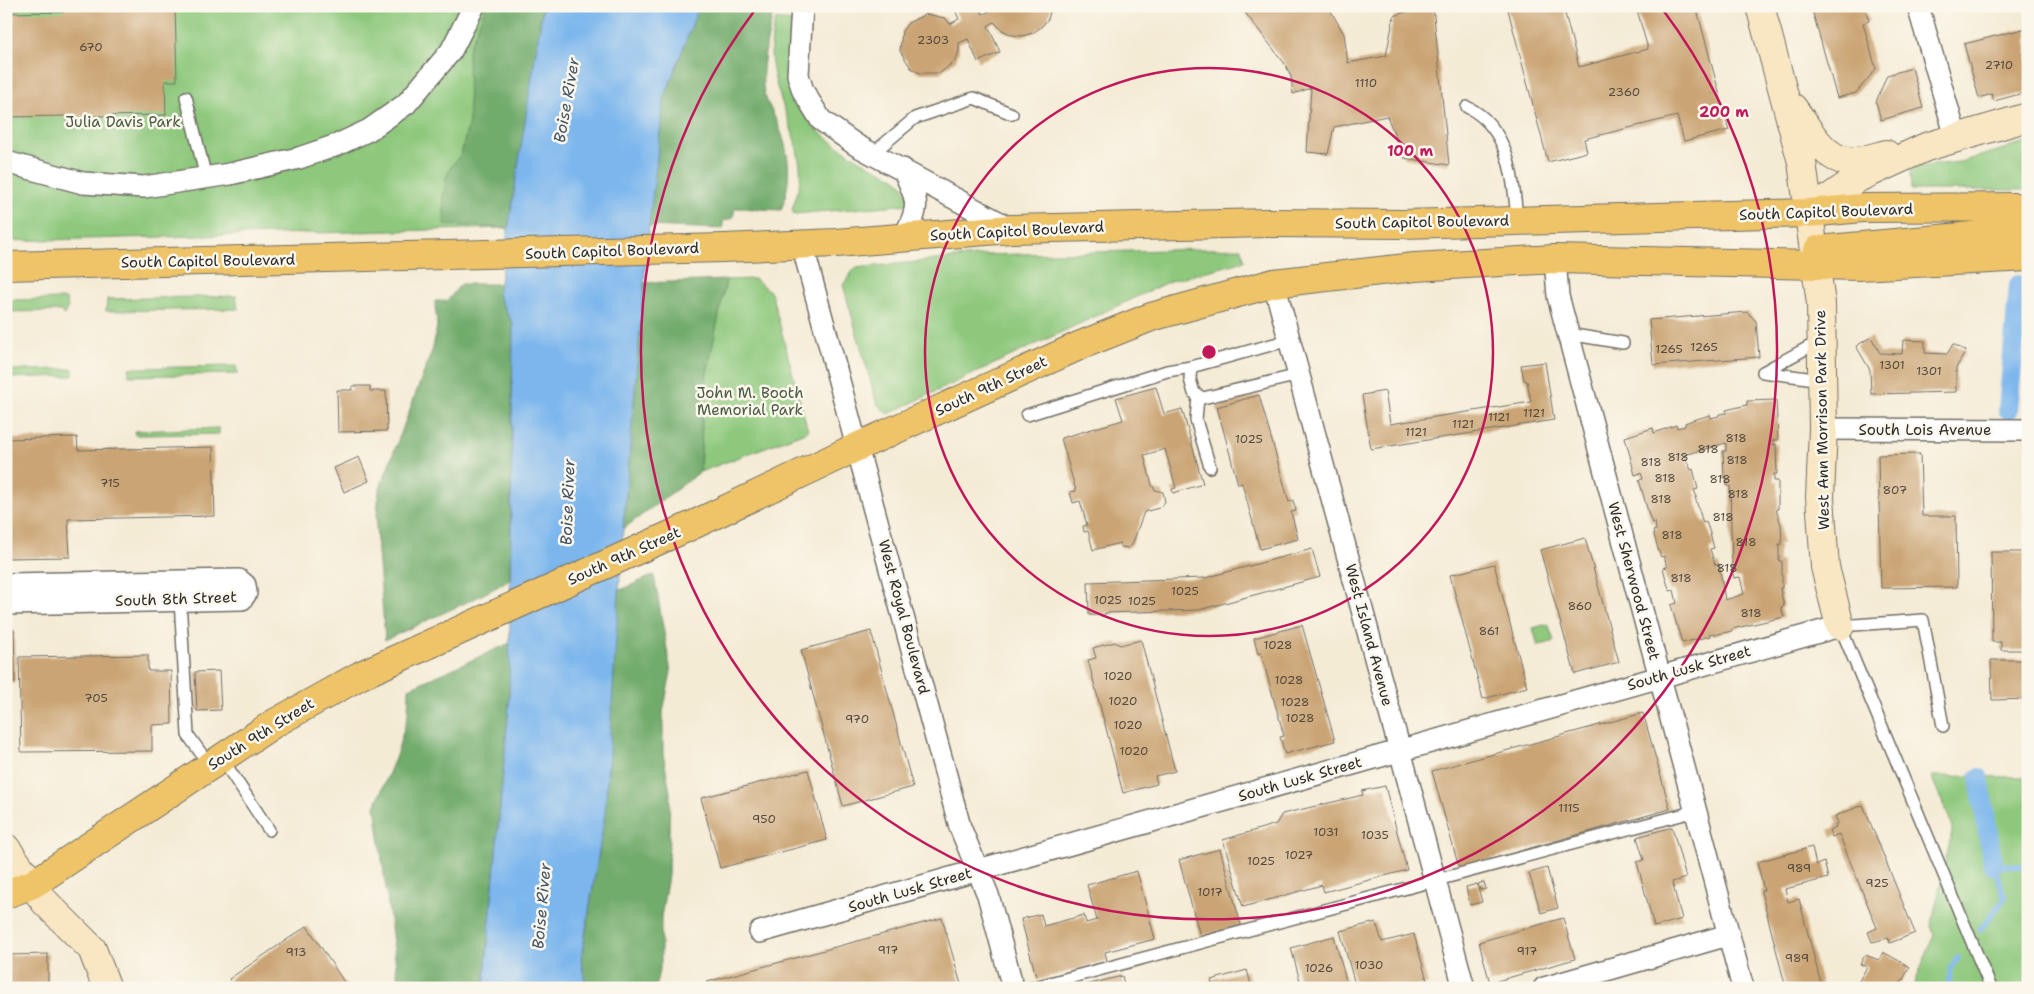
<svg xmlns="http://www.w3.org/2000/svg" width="2034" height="994" viewBox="0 0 2034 994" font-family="'Shantell Sans',sans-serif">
<rect width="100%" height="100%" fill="#fbf7ec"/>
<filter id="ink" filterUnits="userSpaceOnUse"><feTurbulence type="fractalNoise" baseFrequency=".02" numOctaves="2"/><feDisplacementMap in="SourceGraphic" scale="10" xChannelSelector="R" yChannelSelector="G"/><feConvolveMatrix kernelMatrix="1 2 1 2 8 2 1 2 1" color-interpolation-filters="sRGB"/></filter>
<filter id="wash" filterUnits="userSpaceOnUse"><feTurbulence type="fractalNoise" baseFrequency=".0096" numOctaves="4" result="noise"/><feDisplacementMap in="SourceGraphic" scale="20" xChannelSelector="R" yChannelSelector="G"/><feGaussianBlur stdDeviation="1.12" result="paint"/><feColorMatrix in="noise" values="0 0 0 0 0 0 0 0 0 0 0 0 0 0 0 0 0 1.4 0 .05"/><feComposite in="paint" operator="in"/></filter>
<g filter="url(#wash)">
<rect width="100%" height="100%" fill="#f4ebd5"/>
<path fill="#8dc87c" stroke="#5c7a54" d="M6,6H543L509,228L6,241Z
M776,19L791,22C783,103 798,124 867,164C877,170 893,175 901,183C905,188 908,198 911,204L794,214L792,210C796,195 802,184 800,166C794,114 758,74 776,19Z
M2028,142V190H1911L1910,170L1923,166L1960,162Z
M1241,248L1245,261L1170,281L888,414L877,404L843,285L855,268L986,255Z
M754,279L771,292L808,431L700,472L703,392L726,280Z
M236,296L238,309L106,311L107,299Z
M66,299L68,307L64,315L61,311L6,312V300Z
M236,366L238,374L129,376V368Z
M73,369V376L6,378V370Z
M219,428V434L135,435L134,431Z
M1548,624L1554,641L1538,646L1533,628Z
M1931,776L2028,777V988H1913L1934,934L1931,926L1953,827Z"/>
<path fill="#72ac6c" stroke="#4e6c4c" d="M486,6H543L509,228L445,225L443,197L447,175L451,167L461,154L469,122L468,51Z
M697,6H774C770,33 761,58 763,86C764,99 772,110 777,122C790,152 793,179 781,210L735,208L733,218L723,221V229L649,226L664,99Z
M726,280L703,392L700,472L623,529L643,283Z
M461,284H500L498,295L513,324L510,580L478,597L385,640L376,527L379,491L433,348L437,326L435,301H447Z
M654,575L671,672L663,712V753L670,792L668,876L661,917V962L655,988H586L581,959L605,815L618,591Z
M510,643L509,705L484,988H399L375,806L396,756L408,715L409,688Z"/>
<path fill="#7cb6ed" stroke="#54708c" d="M543,6H699L664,99L649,226L623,529L605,815L581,959L586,988H484L509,705L513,324L498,295Z"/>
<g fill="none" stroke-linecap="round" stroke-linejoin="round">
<path stroke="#7cb6ed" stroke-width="5.5" d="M1980,930L2005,898L1993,865L2028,867
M1948,988L1951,967L1958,958"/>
<path stroke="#7cb6ed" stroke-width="20" d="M2008,410L2019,285
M1979,778L1993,865"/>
</g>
<g id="blocks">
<path fill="#caa474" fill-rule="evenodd" d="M63,6H175L177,81H165L166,115L94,116L95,127H67V116L6,117V13L63,12Z
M953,6H979L983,14L990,11V6H1051V9L1048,19L1041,27L1033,33L1022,36L1012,35L1002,30L994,22L988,26L1000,52L978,62L968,39L959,43V51L956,60L940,73H920L911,68L900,51L902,31L908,23L926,14L945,18L950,24L959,19Z
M1240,6H1328L1344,34L1348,63L1386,56L1394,16L1422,6H1433L1449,165L1404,158L1387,116L1334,127L1328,154L1307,152L1311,88L1293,94L1291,77L1285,64Z
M1507,6H1563L1579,67L1648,49L1636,6H1696L1729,130L1684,141L1677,116L1584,139L1587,152L1548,162Z
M1811,6H1864L1869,21L1863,23L1876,69L1856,93L1837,98Z
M2027,28V92L1994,101L1992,94L1979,98L1964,44Z
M1912,68L1923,108L1881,120L1876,102L1887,75Z
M1747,312L1756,321L1759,357L1653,365L1649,320Z
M1871,337L1880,353L1902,354L1903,340L1925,341V353L1947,354L1953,344L1966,351L1956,368V392L1871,394L1870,370L1856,346Z
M1545,362L1554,420L1371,449L1362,395L1385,391L1390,424L1531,402L1527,381L1524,380L1521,365Z
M352,386H370V391H386L387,431L338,432L337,390H352Z
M1156,387L1164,414L1182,409L1203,484L1173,493L1172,489L1176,488L1165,449L1144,455L1152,485L1155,490L1163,492L1165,502L1159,508L1144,512L1132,545L1128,548L1121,547L1120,543L1093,550L1088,531L1084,532L1083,526L1087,525L1080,501L1073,503L1070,492L1076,491L1061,438L1123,420L1116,398Z
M1259,395L1289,502L1293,500L1296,511L1291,512L1298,539L1260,549L1242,483L1238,484L1217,407Z
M1776,400L1778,440H1773V445L1776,444L1777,474H1774V481H1778V509H1776L1781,525L1782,544H1779V561H1782V588H1780L1784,606L1781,607L1784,617L1732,629V631L1714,635V633L1709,634L1710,636L1682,643L1671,605L1677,603L1674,590L1670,591L1667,583L1663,568L1667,567L1664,556L1661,557L1658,549L1653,531L1656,530L1655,522L1652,523L1649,515L1639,480L1643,479L1641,473L1635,475L1625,437L1653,428L1654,433L1676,425L1677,428L1685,426V423L1693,420L1710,415L1711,418L1719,416V414L1727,413L1726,410L1747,405V401ZM1726,443V451H1723L1724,478H1727V486H1730L1732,570L1734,578L1740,577L1744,594L1725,600L1719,564L1715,565L1710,549L1714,548L1709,530L1706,522L1703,523L1695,497H1697L1694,490L1698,489L1693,469L1691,470L1684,455Z
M77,437L78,450L213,447L215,516L68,519L70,557L6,558V439Z
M1920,454L1922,516H1956L1957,587L1881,588L1878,455Z
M359,457L369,481L344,492L334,468Z
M1585,538L1619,662L1575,674L1540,550Z
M1312,549L1320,577L1199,610L1105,613V615H1089L1088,582L1205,578Z
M1991,552H2028V650H2001V642H1992Z
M1494,564L1527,687L1483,699L1450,575Z
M1302,625L1335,741L1285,754L1280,737L1284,736L1261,653L1258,654L1254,638Z
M6,630H14L15,683H6Z
M871,631L913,787L843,806L801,650Z
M1141,640L1175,771L1155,776L1157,784L1123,793L1088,660L1096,658L1093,648L1115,642L1120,645Z
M148,655V671H171L172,724L152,725V751L21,752L19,657Z
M1991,660H2028V699L1992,700Z
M219,671L221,710L197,711L195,672Z
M1643,713L1670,809L1459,868L1432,771Z
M808,770L827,840L720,868L701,798Z
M1385,786L1407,870L1324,892L1322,885L1243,907L1223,840L1276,824L1282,814L1363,795L1362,791Z
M1863,805L1915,933L1890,943L1888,938L1872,942L1868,932L1877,928L1839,834L1832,837L1829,830L1836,827L1835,824L1838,823L1835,816Z
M1672,827L1686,878L1672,882L1682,919L1654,927L1637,862L1644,860L1637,837Z
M1812,847L1816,865L1824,862L1828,878L1785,889L1788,902L1799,899L1822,988H1786L1761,891L1764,890L1757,862Z
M1220,849L1241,925L1200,936L1179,860Z
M1547,868L1558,908L1541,913L1529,873Z
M1137,871L1155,939L1105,952L1107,961L1037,980L1021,919L1041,914L1044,926L1084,915L1086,923L1097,920L1087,885Z
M1484,882L1486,889L1480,890L1478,884Z
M1477,884L1482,902L1470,905L1466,887Z
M942,918L962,988H708L707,982Z
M1563,918L1575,959L1490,983L1479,942Z
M1376,922L1382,942L1414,934L1428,984L1413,988H1356L1340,931Z
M307,926L348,988H235L229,979Z
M1334,936L1348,988H1302L1291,948Z
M1883,952L1910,967L1898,988H1855L1867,967L1860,964L1865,955L1879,960Z
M48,954V988H6V955Z
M1247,970L1252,988H1213L1211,980Z
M1122,976L1125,988H1078V987Z"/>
</g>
</g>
<g filter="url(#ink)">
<use href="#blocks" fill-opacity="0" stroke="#716e66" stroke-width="1"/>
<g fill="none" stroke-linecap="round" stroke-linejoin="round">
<defs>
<path id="lane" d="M186,97L206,178
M1467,107C1509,127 1514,179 1517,221
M872,154L915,118L974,98L1012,114
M1568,334L1623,343
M1289,340L1191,367L1190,379L1194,393L1203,398L1299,375
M1763,372L1820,341
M1763,372L1822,380
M1198,397L1196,420L1210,467
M1027,415L1167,371L1191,367
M180,600L188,735L210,766
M1943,726L1923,620L1840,626L1991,988
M222,759L269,830
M1031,988L1696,811"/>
<path id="street" d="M802,6L798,75L803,91L821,120L856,145L1011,229
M1918,6L1956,137
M6,162L83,183L144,187L230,174L299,158L337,145L369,130L406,104L451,51L474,6
M903,169C918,201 921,205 904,237
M802,244L960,827L988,895L1013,988
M1555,259L1558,296L1743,988
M1274,283L1464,988
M1823,429L2028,430
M6,584L239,580L245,585L246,593L242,599L6,604
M760,932L1840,626
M1544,988L1728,935"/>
<path id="secondary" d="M1760,6L1802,162L1821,304L1823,429L1820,497L1825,567L1840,626
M1793,108C1807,126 1822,158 1847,161C1858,163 1874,157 1886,154
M1808,213L1858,178L1926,147L2028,117
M6,848L45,902L92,949L107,988"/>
<path id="primary" d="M1818,250L2016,232L2028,229
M6,266L724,248L836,243L1011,229L1267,223L1403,224L1808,213L1862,208L2028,207
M6,894L33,884L273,724L361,675L695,524L857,447L1081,345L1151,317L1274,283L1415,267L1555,259L1859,266L2028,257"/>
</defs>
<use href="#lane" stroke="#716e66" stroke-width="14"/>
<use href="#street" stroke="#716e66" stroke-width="24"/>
<use href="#secondary" stroke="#716e66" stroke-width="30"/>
<use href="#primary" stroke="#716e66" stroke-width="30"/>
<use href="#lane" stroke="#fff" stroke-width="11"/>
<use href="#street" stroke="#fff" stroke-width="21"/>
<use href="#secondary" stroke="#f9e7c3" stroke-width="28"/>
<use href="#primary" stroke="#efc469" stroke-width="28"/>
</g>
</g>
<g fill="none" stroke="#c2185b" stroke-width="2.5">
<circle cx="1209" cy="352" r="284"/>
<path d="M1663 10A568 568 0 1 1 755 10"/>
</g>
<g text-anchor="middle" stroke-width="5" stroke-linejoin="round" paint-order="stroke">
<g font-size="12" fill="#53493d">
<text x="933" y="44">2303</text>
<text x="91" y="51">670</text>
<text x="1999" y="69">2710</text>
<text x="1366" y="87">1110</text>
<text x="1624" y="96">2360</text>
<text x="1704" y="351">1265</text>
<text x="1669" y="353">1265</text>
<text x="1892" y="369">1301</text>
<text x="1929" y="375">1301</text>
<text x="1534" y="417">1121</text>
<text x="1499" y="421">1121</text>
<text x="1463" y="428">1121</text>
<text x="1416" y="436">1121</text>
<text x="1736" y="442">818</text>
<text x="1249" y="443">1025</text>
<text x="1708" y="453">818</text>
<text x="1678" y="461">818</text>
<text x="1737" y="464">818</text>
<text x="1651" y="466">818</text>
<text x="1665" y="482">818</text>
<text x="1720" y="483">818</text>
<text x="110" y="487">715</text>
<text x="1895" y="494">807</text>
<text x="1738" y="498">818</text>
<text x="1661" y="503">818</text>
<text x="1723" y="521">818</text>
<text x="1672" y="539">818</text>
<text x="1746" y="546">818</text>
<text x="1727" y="572">818</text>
<text x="1681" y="582">818</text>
<text x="1185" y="595">1025</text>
<text x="1108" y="604">1025</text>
<text x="1142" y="605">1025</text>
<text x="1580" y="610">860</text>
<text x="1751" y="617">818</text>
<text x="1489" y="635">861</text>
<text x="1278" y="649">1028</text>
<text x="1118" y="680">1020</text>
<text x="1289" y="684">1028</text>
<text x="96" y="702">705</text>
<text x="1123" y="705">1020</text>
<text x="1295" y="706">1028</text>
<text x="1300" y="722">1028</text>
<text x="857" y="723">970</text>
<text x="1128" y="729">1020</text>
<text x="1134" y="755">1020</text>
<text x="1569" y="812">1115</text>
<text x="764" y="823">950</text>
<text x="1326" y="836">1031</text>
<text x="1375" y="839">1035</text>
<text x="1299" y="859">1027</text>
<text x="1261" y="865">1025</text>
<text x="1799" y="872">989</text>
<text x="1877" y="887">925</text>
<text x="1210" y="896">1017</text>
<text x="888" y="954">917</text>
<text x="1527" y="955">917</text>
<text x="296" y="956">913</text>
<text x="1797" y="962">989</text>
<text x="1369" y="969">1030</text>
<text x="1319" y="972">1026</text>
</g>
<g font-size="15" fill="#485a43" stroke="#fbf7ec">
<text x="123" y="127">Julia Davis Park</text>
<text x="750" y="398">John M. Booth<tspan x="750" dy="17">Memorial Park</tspan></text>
</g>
<g font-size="15" fill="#2b2b2b" stroke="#fbf7ec">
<text transform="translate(1826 212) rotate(-2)" y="5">South Capitol Boulevard</text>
<text transform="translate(1422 222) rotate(-1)" y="5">South Capitol Boulevard</text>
<text transform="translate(1017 231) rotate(-3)" y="5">South Capitol Boulevard</text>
<text transform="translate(612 251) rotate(-2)" y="5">South Capitol Boulevard</text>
<text transform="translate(208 261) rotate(-1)" y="5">South Capitol Boulevard</text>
<text transform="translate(991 386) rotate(-25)" y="5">South 9th Street</text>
<text transform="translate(1822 420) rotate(-91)" y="5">West Ann Morrison Park Drive</text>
<text x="1925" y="435">South Lois Avenue</text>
<text transform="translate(624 556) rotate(-24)" y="5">South 9th Street</text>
<text transform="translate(1634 581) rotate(75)" y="5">West Sherwood Street</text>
<text transform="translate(176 599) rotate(-2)" y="5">South 8th Street</text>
<text transform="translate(904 617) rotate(75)" y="5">West Royal Boulevard</text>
<text transform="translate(1369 635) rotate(75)" y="5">West Island Avenue</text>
<text transform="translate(1689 668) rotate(-16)" y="5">South Lusk Street</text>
<text transform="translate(261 734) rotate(-32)" y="5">South 9th Street</text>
<text transform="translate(1300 779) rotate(-16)" y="5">South Lusk Street</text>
<text transform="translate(910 890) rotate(-16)" y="5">South Lusk Street</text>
</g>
<g font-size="16" font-style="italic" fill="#435565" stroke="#fbf7ec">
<text transform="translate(566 100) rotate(-80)" y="6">Boise River</text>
<text transform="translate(567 502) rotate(-88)" y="6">Boise River</text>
<text transform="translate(541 906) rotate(-85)" y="6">Boise River</text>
</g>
</g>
<circle cx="1209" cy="352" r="8" fill="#c2185b" stroke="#fbf7ec" stroke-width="2.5"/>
<g font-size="15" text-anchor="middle" font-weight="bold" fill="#c2185b" stroke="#fbf7ec" stroke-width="5" stroke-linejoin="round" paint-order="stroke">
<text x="1724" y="117">200 m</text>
<text x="1410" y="156">100 m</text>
</g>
<rect width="2034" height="994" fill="none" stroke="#fbf7ec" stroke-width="25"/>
</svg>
